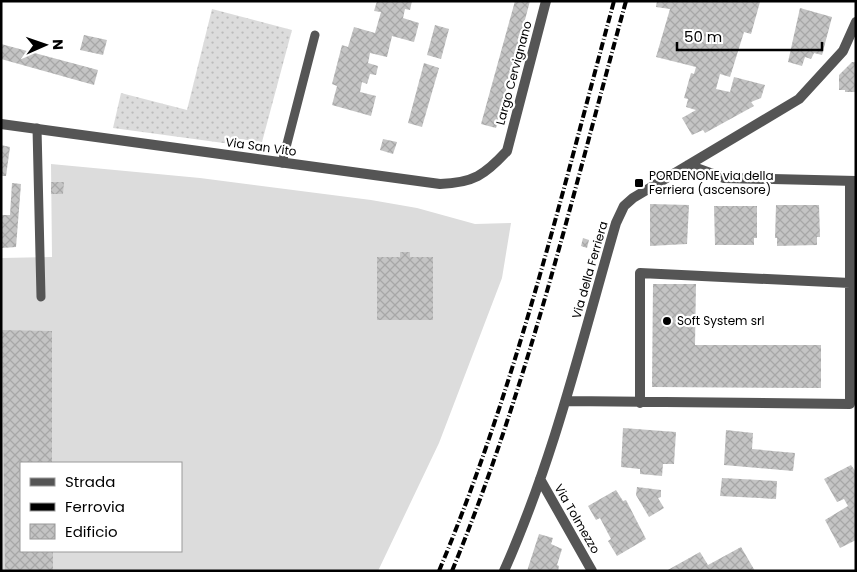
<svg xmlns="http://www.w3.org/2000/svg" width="857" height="572" viewBox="0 0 857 572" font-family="Poppins,sans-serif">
<defs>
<pattern id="grass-dots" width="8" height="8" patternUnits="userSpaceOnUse" patternTransform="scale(1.25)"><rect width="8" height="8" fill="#dcdcdc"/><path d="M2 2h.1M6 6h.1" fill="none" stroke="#bbb" stroke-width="1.8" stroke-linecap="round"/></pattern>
<pattern id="building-cross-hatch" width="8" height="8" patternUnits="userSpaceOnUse" patternTransform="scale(1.25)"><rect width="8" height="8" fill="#c4c4c4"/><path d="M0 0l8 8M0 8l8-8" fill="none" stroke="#a7a7a7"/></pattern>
</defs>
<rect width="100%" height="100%" fill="#fff"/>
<path fill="url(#grass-dots)" d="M212,9L292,30L262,142L233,138L231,144L113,128L121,93L187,110Z"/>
<path fill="#dcdcdc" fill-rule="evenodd" d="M51,164L200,178L371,200L417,208L475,224L511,223L502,278L439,443L378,571H1V258L52,257ZM21,463H181V551H21Z"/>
<path fill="url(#building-cross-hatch)" d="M377,1H412L410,10L405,9L403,18L419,23L414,42L392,36L387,57L370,53L368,63L378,66L376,75L370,74L367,84L362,82L360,92L376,96L371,116L332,105L337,86L332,84L342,45L348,47L354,27L375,33L381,12L374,11Z
M515,1H530L496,128L481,124Z
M657,1L760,2L751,34L744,32L730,77L720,74L716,89L730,92L734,77L765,85L761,98L751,102L754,106L705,133L703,130L692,135L682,118L696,110L686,107L688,99L684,98L691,73L694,74L696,67L656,57L670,9L656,7Z
M800,8L832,17L822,55L814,53L811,59L805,57L802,66L788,62Z
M435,25L449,29L441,59L427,55Z
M84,35L107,40L103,55L80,50Z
M1,44L98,70L94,85L1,59Z
M852,62H856V92H845V90H839V75Z
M424,63L439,68L422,127L408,123Z
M383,139L397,142L393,154L380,150Z
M1,145L10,147L6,176H1Z
M51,182H64L63,194H51Z
M12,183L21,184L16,247L2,248L1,215H10Z
M650,204L689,205L687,244L650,246Z
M776,205H819L820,237H817V245L777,246V238H775Z
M714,206H757V238H754V245H715Z
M583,238L589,240L587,248L581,246Z
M400,252H410V257H433V320H377V257H400Z
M653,284H696L695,345H821V388L652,387Z
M2,330L52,331V463H21V551H53V571H5Z
M623,428L676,432L674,464H663L662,476L640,474V469L621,467Z
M726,430L753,433L752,449L795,453L793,471L724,465Z
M851,465L856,472V540L840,548L825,520L848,506L844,499L837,502L824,479Z
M722,478L777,481L776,499L720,496Z
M637,487L661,490V497L658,498L664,508L649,517L636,495Z
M616,490L623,501L626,500L646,539L617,556L608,541L611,539L600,518L596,520L588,506Z
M539,534L553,538L551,544L562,549L557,565L559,566L558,571H527Z
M741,547L755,571H666L700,552L708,565Z"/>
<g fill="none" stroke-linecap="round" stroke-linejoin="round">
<path stroke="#555" stroke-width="9" d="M37,128L41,297
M282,163L315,35"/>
<path stroke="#555" stroke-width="10" d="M1,124L440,184C473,183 485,175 507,151L546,1
M688,165L724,178L856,181
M566,401L850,404V181
M640,403V273L850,283
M540,479L592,571
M504,571C554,459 582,340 616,223L624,206L633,198L799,99L843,51L856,22"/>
<path stroke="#000" stroke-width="4" stroke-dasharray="8 2.5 1 2.5" stroke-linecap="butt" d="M439,571C516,387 562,193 614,1
M452,571C528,387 573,193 626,1"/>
</g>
<g fill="#000" stroke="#fff" stroke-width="2">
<rect x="634" y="178" width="10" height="10" rx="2.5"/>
<circle cx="667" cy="321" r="5"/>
</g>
<g text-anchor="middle" stroke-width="4.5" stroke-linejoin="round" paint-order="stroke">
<g font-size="12" fill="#000" stroke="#fff">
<text transform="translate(514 73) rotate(-75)" y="4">Largo Cervignano</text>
<text transform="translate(261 147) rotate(8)" y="4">Via San Vito</text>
<text transform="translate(590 270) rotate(-74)" y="4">Via della Ferriera</text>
<text transform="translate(577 519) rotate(60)" y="4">Via Tolmezzo</text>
</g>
<g font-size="12" fill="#000" stroke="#fff" text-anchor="start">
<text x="649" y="180">PORDENONE via della<tspan x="649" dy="14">Ferriera (ascensore)</tspan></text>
<text x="677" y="325">Soft System srl</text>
</g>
</g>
<rect width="857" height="572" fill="none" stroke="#000000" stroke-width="5"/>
<rect x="20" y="462" width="162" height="90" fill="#ffffff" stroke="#999999"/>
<rect x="30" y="478" width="25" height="8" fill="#555555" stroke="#999999"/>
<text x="65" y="487" font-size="15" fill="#000000">Strada</text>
<rect x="30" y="503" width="25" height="8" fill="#000000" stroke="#999999"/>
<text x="65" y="512" font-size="15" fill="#000000">Ferrovia</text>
<rect x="30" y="524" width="25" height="15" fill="url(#building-cross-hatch)" stroke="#999999"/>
<text x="65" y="537" font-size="15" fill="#000000">Edificio</text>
<g transform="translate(45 45) rotate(88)" stroke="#ffffff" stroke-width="4" paint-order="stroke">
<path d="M0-4L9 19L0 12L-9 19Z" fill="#000000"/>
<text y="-8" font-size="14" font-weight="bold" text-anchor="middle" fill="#000000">N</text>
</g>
<path d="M677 42v8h145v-8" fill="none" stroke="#000000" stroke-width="2.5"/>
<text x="684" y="42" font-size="15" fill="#000000" stroke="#ffffff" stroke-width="4" paint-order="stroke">50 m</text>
</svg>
